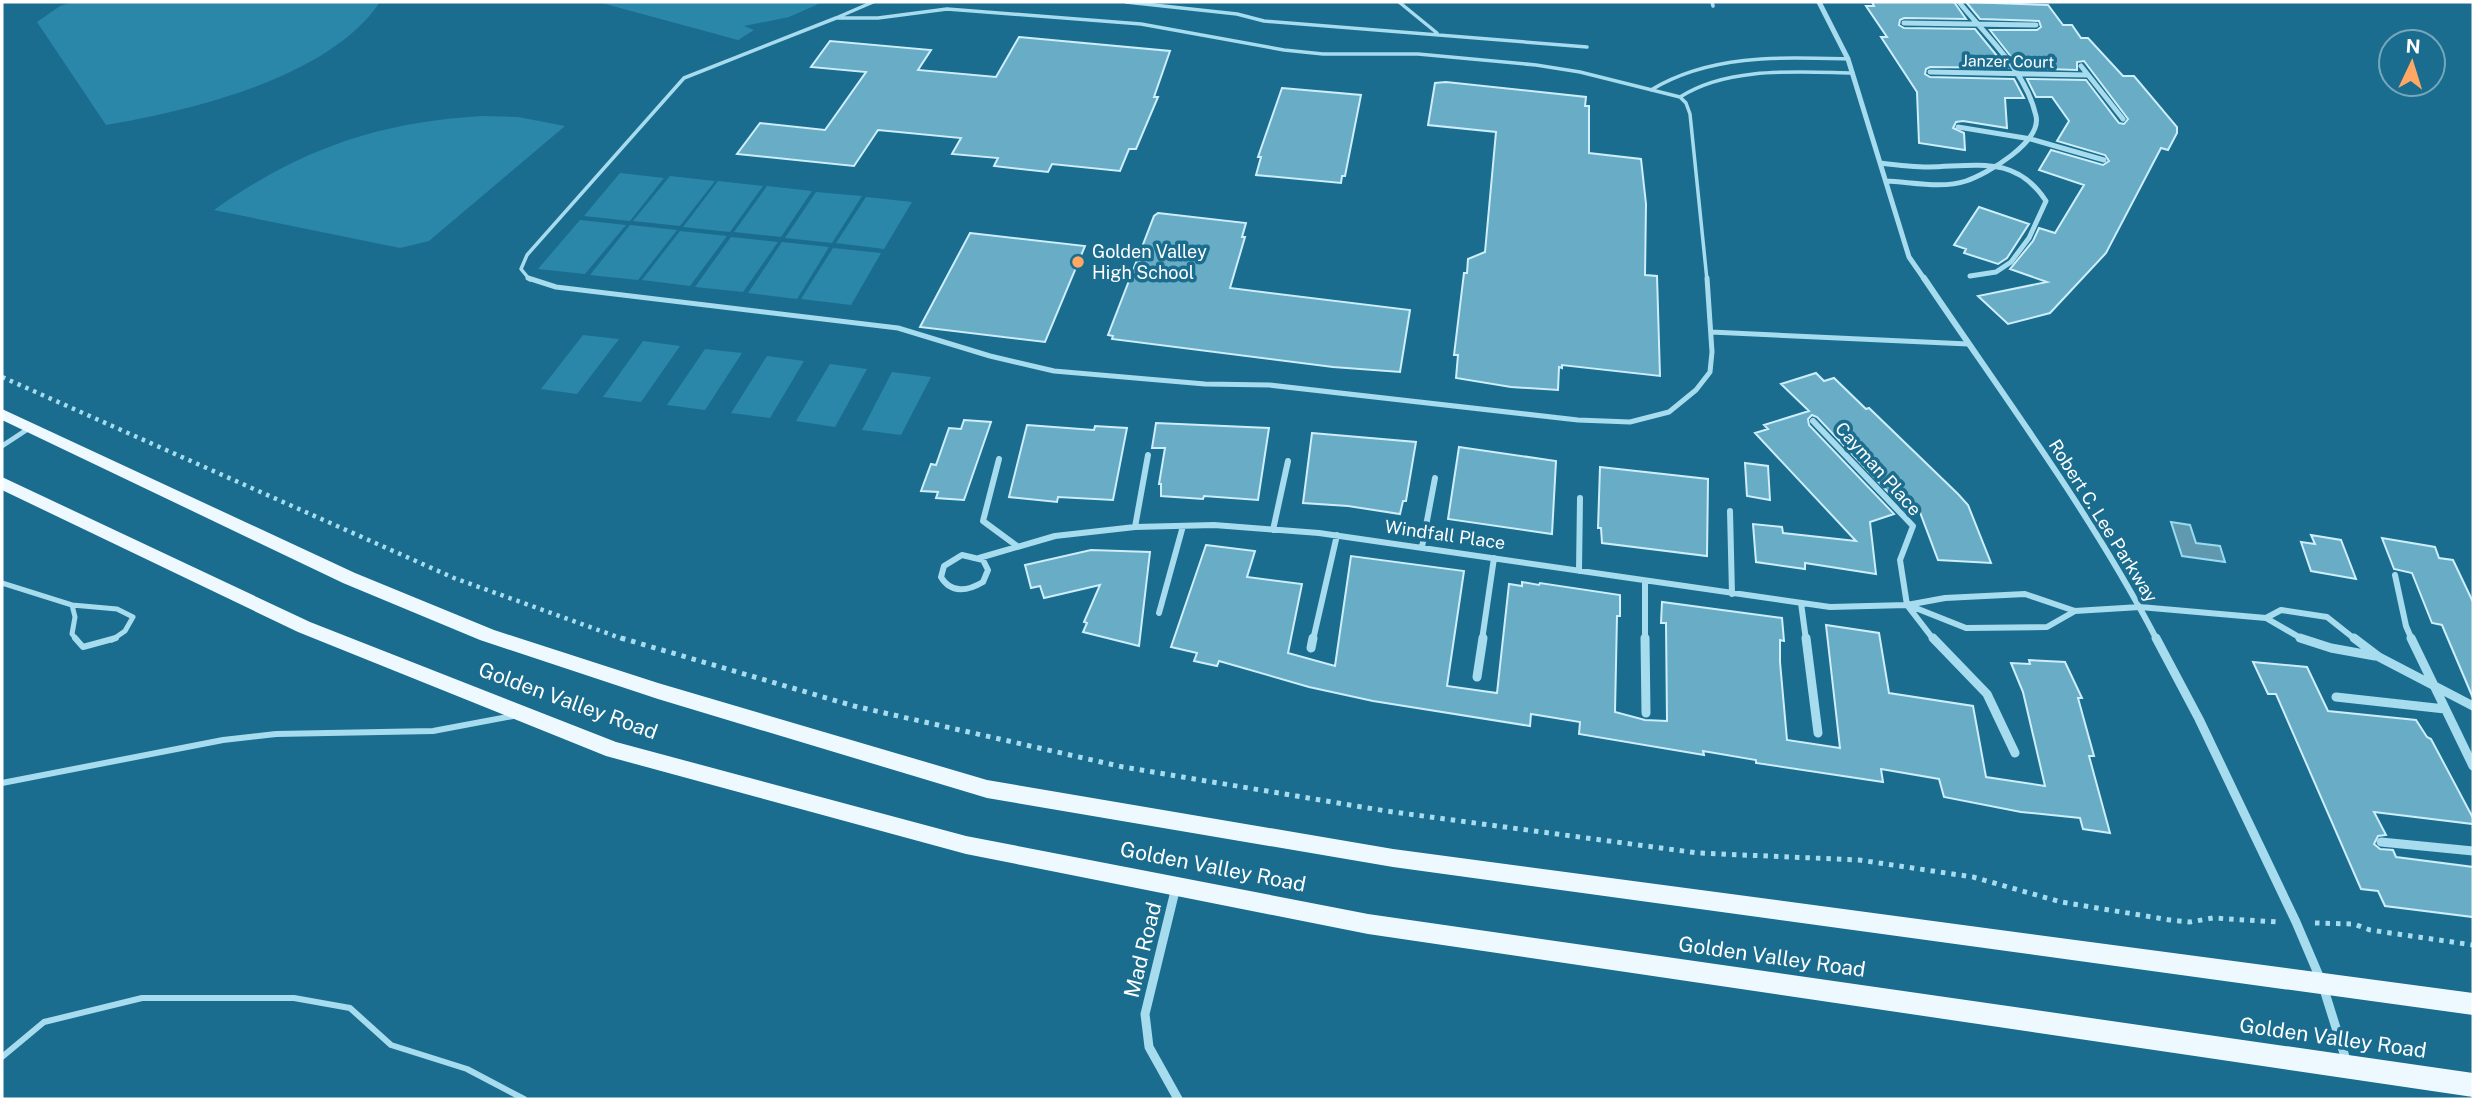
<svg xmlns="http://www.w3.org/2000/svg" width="2475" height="1101" viewBox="0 0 2475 1101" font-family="'Public Sans',sans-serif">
<rect width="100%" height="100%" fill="#1a6d8e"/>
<path fill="#2a87aa" d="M74,2H380C329,78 192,110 106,125L37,22L60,6Z
M598,2H823L789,17L744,26L754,30L738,40Z
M483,116L518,117L565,126L429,241L400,248L214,210C300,149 378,122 483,116Z
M620,173L664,178L630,221L584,216Z
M670,176L715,181L680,226L633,221Z
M718,181L763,186L730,232L683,227Z
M767,186L812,191L781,237L734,232Z
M816,192L862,196L832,243L785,238Z
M866,197L912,202L884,249L836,243Z
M580,220L626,225L585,274L538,269Z
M630,225L677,230L638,280L590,275Z
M680,231L727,236L690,286L642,280Z
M731,237L778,242L743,292L695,287Z
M782,242L829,247L797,299L748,293Z
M833,248L881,253L851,305L801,299Z
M583,335L619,339L577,394L541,389Z
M643,341L680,346L641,402L603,397Z
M705,349L742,353L705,410L667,405Z
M767,356L804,361L770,418L731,413Z
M830,364L867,369L835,427L796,421Z
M892,372L931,377L901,435L862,430Z"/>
<path fill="#6098af" stroke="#99daf0" stroke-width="2" d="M2171,522L2190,525L2196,543L2220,546L2225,562L2182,556Z"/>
<path fill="#69acc5" stroke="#cdeefa" stroke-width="2" d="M1872,2H1954L1966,19L1904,18L1900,20L1899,25L1904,28L1975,29L2007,68L1930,67L1926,69L1925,74L1930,77L2014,79L2024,98H2005L2007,128L1963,121L1956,122L1953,128L1964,133L1965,150L1919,143L1917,92L1881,37H1887L1866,6H1874Z
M1966,2L2048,5L2063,25H2072L2081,38H2088L2123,76H2134L2177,127V133L2168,150L2161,148L2106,253L2050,313L2008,324L1978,296L2047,282L2010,269L2033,241L2039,228L2055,233L2084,185L2039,170L2051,150L2103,165L2109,161L2105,155L2057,141L2069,121L2052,97H2036L2027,79L2086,80L2119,123L2124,124L2128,119L2084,61L2077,62V70L2020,68L1990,30H2037L2041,27L2039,21L1980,19Z
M1019,37L1170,51L1154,97H1158L1136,149H1129L1120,171L1052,164L1048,172L994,166L998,158L952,154L961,138L878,130L854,166L737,154L760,123L825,130L866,72L811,67L830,41L931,50L918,70L996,77Z
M1446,82L1586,97L1585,106H1589V153L1641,159L1646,204L1645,275L1657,276L1660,376L1562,365V368L1559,367L1558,390L1511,387L1456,378L1458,355H1454L1464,273H1467L1468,259L1485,252L1496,132L1428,125L1435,83Z
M1282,88L1361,95L1345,176H1342L1341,183L1256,175L1261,157H1258Z
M1979,207L2029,224L2007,258L1998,264L1964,253L1966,249L1954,245Z
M1158,213L1246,223L1242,237H1245L1230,288L1410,310L1400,372L1333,367L1112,339L1113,336L1108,335L1154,216Z
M970,233L1085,246L1045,342L920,327Z
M1816,373L1824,381L1834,378L1866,409L1869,408L1958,494L1968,505L1991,563L1938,560L1918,507L1906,511L1817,417L1812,415L1808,419L1809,425L1894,514L1870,522L1876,574L1805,563V569L1756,562L1753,524L1782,527L1783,533L1856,541L1755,433L1768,429L1764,425L1809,411L1781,384Z
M964,420L991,422L964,500L936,498L938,492L921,491L931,464L936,465L949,428L961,429Z
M1156,423L1269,428L1258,500L1204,496L1203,499L1161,496V484H1159L1165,448H1152Z
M1027,425L1094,430L1095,426L1127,428L1113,500L1058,497L1057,502L1009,497Z
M1312,433L1416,442L1406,501H1403L1400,514L1348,506L1303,503Z
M1459,447L1556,461L1552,534L1448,519Z
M1745,463L1768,466L1770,500L1747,496Z
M1600,467L1708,479L1707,556L1602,543L1601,528H1598Z
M2311,535L2341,540L2356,579L2311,571L2301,542L2315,544Z
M2382,538L2435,547L2439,558L2453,560L2473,602V698L2442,625L2432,623L2412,573L2394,569Z
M1206,545L1255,551L1247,577L1302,584L1288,653L1335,666L1351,556L1464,571L1447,686L1497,693L1509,584L1522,586V582L1539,585L1540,583L1620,595V616H1617L1615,712L1645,720L1667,721L1666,623H1661L1662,602L1782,618L1784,641L1780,640V662L1787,740L1840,748L1826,625L1879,633L1889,693L1973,706L1986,777L2045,786L2023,692L2011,663L2030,664L2029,660L2065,662L2082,698H2078L2094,756H2089L2110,833L2083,829L2080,818L2021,812L1944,797L1939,779L1881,769L1883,782L1756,763V760L1703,751L1704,755L1579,734L1580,722L1531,714L1530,726L1373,701L1309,687L1219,661L1217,666L1194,661L1197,653L1171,647Z
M1091,550L1150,552L1139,646L1083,632L1087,623L1084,622L1100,585L1044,598L1040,586L1031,588L1025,565Z
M2253,662L2307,667L2328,711L2416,720L2427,737L2431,739L2473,818V824L2374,812L2386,835L2378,836L2374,844L2380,849L2393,850L2396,857L2473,867V917L2385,906L2378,891L2361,889L2276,694H2268Z"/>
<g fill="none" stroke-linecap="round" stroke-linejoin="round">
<path stroke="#a7dbee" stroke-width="4.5" stroke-dasharray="3.5 5" stroke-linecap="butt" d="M2,377L454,578L626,640"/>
<path stroke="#a7dbee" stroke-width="5" stroke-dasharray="4.5 6" stroke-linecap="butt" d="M621,638L854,706L1123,767L1386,811L1698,853L1859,860L1973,877L2061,902L2170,920L2190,922L2213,918L2278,922
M2315,923L2354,924L2370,930L2473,945"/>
<path stroke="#a7dbee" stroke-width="3.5" d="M873,2L836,18H878L947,9L1141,24L1284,50L1323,54H1418L1536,65L1580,72L1680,97C1728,66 1798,72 1853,73
M1126,2L1237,14L1264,21L1587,47
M1399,2L1437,33
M1712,2L1713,6
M1651,90C1710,54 1781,57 1848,59
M1680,97L1686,103L1690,114L1707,280
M530,280L521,269L527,255L684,78L836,18"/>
<path stroke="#a7dbee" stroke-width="5" d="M528,278L556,287L898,328L990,356L1054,371L1205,384L1269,385L1578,420L1630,422L1669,412L1696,390L1710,372L1712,352L1707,278
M1711,332L1968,344
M2,446L31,427
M2,583L72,605
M72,605L117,609L133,617L125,631L112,640
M72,605L75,617L72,634L77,640"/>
<path stroke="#a7dbee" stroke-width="6" d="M75,638L83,647L116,638
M2,783L223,740L276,734L433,731L513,716
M2,1057L44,1022L142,998H294L350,1008L391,1045L467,1069L524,1099"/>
<path stroke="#a7dbee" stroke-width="5" d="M1819,2L1848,59L1909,257L1925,280
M1904,23L2036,25
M2081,66L2123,119
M1930,72L2087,75
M1958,127L2031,139L2104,160
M1880,163C1896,165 1913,167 1929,167C1977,166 2016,155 2046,201L2029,238L2011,262L1996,272L1970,276
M1886,181C1911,182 1942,189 1966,181C1987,174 2042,142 2036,116C2026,71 1987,37 1959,2"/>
<path stroke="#a7dbee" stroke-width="6" d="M1924,278C2004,397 2091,513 2157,640
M1813,421L1913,526L1900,560L1907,605L1934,640
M999,459L983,521L1017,546
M1730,511L1732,594
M1135,527L1148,455
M1273,530L1288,461
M1422,547L1435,478
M962,555L983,560L988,570L983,582C968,591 951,594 941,577L944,566Z
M979,558L1055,536L1135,527L1214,525L1319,533L1830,607L1907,605L1945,598L2025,594L2075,611L2140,607L2266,618L2281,610L2327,617L2356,640
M1579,571L1580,498
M2395,575L2406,626L2412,640
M1645,581V640
M1801,603L1806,640
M1908,605L1966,628L2047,627L2075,611
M1159,613L1183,526
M2266,618L2304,640
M1313,640L1337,535
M1482,640L1494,558"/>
<path stroke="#a7dbee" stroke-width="9" d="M1645,638L1646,713
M1806,638L1818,733
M1933,638L1987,694L2015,753
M2156,638L2199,719L2296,922L2322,983L2347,1063
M2300,638L2331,648L2375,656
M2354,638L2379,657L2473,706
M2411,638L2473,766
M1311,648L1313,638
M1477,677L1483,638
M2336,697L2445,709
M2381,842L2473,851
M1176,887L1145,1014L1149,1047L1178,1099"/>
<path fill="#eef9ff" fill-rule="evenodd" d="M2,409L355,573L494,630L658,683L987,780L1393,849L2473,993V1015L1393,867L987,798L658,699L480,640L343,583L2,420Z
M2,477L310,622L616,742L966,836L1368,914L2473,1073V1097L1368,934L966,854L606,756L298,632L2,490Z"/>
</g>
<circle fill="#ffa764" stroke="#1a6d8e" stroke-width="2.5" cx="1078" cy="262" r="7"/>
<g text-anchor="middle" stroke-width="7" stroke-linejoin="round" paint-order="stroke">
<g font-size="16" fill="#fff" stroke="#1a6d8e">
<text transform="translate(2008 61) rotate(1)" y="6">Janzer Court</text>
</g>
<g font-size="18" fill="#fff" stroke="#1a6d8e" text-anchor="start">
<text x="1092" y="258">Golden Valley<tspan x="1092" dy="21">High School</tspan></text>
</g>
<g font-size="18" fill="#fff" stroke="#1a6d8e">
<text transform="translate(1878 469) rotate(48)" y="6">Cayman Place</text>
<text transform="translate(2103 521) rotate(58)" y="6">Robert C. Lee Parkway</text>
<text transform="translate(1445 535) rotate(8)" y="6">Windfall Place</text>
</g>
<g font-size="21" fill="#fff" stroke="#1a6d8e">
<text transform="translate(568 701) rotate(20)" y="7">Golden Valley Road</text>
<text transform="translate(1213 867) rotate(11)" y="7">Golden Valley Road</text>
<text transform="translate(1143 950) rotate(-76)" y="7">Mad Road</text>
<text transform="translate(1772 957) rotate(8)" y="7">Golden Valley Road</text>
<text transform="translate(2333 1038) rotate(8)" y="7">Golden Valley Road</text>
</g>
</g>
<rect width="2475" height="1101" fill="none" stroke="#ffffff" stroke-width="7"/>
<g transform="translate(2412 63) rotate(4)"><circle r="33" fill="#1a6d8e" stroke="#76a7bb" stroke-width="2"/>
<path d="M0-5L12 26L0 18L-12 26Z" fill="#ffa764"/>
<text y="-10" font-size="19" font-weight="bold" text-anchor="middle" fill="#ffffff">N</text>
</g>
</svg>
